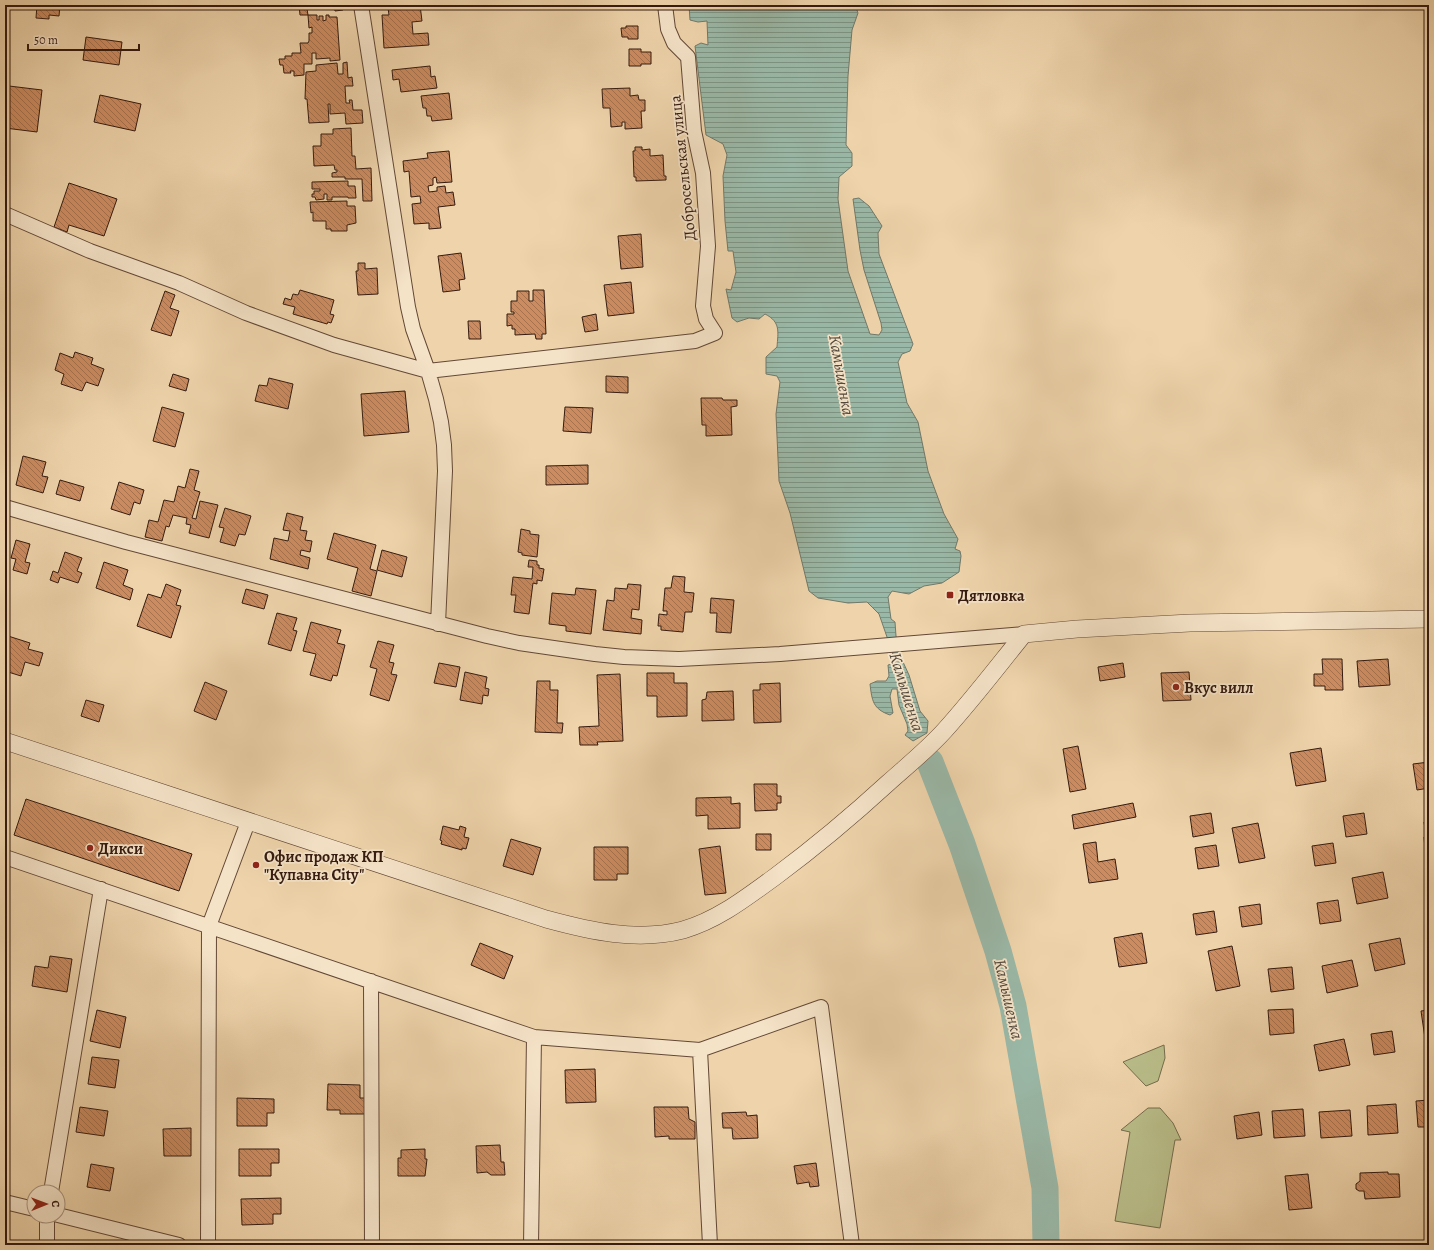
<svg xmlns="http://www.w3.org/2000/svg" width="1434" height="1250" viewBox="0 0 1434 1250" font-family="Alegreya,serif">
<defs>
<pattern id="water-rules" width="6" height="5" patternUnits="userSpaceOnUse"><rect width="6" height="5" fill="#9ab8a7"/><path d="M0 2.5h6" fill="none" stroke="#7e9586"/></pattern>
<pattern id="building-back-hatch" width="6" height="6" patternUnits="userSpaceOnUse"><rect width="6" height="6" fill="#cc8c61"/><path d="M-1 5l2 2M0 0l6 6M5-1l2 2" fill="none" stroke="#a6724e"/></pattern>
</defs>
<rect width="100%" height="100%" fill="#efd4ab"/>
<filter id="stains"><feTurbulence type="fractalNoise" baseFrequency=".005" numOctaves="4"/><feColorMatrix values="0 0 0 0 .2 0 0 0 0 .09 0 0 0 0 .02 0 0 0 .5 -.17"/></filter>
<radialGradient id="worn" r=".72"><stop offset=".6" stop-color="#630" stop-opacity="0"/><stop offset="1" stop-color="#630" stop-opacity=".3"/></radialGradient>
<path fill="#b9bd89" stroke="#766c4c" d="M1164,1045L1165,1058L1158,1081L1146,1086L1123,1062Z
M1148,1108H1160L1173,1123L1181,1140H1175L1160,1228L1115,1221L1130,1132L1121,1130Z"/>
<path fill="url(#water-rules)" stroke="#71796a" d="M689,5H855L858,13L852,30L848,76L846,145L852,153V166L839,177L838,199L848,271L870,334L879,335L882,330L881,323L864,270L860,250L853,199L859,198L869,206L882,226L878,233L879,254L913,344L910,351L902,354L898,362L907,403L918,422L928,471L944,514L958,539L955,549L960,551L961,556L959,572L942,583L924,586L909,594L892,591L888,597L891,619L895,622L896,636L903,662L909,675L920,711L928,721L927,733L913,741L905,735L908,731L907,724L899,705L897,689H892L890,696L893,713L890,715C873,709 872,701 870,684L877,681H886L889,676L888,665L896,663L879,614L867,602L848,603L818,598L809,591L790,513L779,481L776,414L780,382L777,376L766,374V357L777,347C778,332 781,322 765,314L759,319L749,318L737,322L732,318L726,289L731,290L736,272L733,251H728L725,221L723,176L727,155L723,144L706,135L695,46L701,43L708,45L707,21L698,22L690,20Z"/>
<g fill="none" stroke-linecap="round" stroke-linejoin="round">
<path stroke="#9ab8a7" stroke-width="27" d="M930,762L962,844L998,951L1013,1006L1045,1188L1046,1245"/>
</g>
<path fill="url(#building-back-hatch)" stroke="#341a0f" d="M37,5H60L59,16L49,15V19L36,18Z
M297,5H317V8L307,9L308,15H300L299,5Z
M334,5H343V10L335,11Z
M398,5H420L422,21L412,22L413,34L428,33L429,45L384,48L382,15H389L388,8L398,7Z
M308,15H317V20H319V16H323V21L326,20V15H329V17H337L340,60L330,61V58L316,59V53H312V64H304V75L294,76V71H290L291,73H284L283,65H280L279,59H285V56H292V53H301L300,43H308L309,41V33H312V27L309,28Z
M626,26H638V39H628V37H622L621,28H626Z
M86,37L122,42L119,65L83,60Z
M629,49H641V52H651V64H641V66H629Z
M347,62L348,78L352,77L353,86H345L346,103H350L349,100H352L353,110H362L363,123L346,124L345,113L330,114V104H328L329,122L309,123L307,99H305L306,72L316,71V65L337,63L338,74H343V63Z
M430,66L431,77L435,76L437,88L401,92L399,79L393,80L392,70Z
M9,86L42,90L37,132L5,128V116Z
M630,88V96L638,95L639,100H645V111H641L642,128L625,129V122H622V126L611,127L610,108H603L602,89Z
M449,93L452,119L432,121L431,116H427L426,108H423L421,96Z
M100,95L141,104L135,131L94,122Z
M351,128L352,156H355L356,169L371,168L372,201H363L362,179H345V177H332V173L337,172V170H335L334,165L314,166L313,146H321V134H333V129Z
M635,147H642V150L650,149V156L663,155L664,176H666V180L636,181V177H634L633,151H635Z
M449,151L452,182L437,183L436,177L433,178V185L428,186L429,192L437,191V187L445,186L446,193L453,192L455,205L438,207L441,228L429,229V223L414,224L412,204L421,203L420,196L411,197L409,171L404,172L403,161L428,158L427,153Z
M348,181V186H355L356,198H348V197H332V200H327V194H324V199L316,200L315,197H312V194H314V191H320V189H312V182Z
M69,183L117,199L104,236L69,225L67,232L54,227Z
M347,201V206H355L356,223L347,225V231H331V229H326V221H313V212L311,213L310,202Z
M641,234L643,267L621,269L618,236Z
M461,253L465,279L459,280L460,290L443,292L438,256Z
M358,263H365V269L377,268L378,294L358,295L356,271H358Z
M631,282L634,313L608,316L604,285Z
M300,290L334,300L330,314L334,315L331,323L328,322L327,324L293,314L295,307L283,304L285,298L291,300L293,294L298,295Z
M533,290H544L546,334H542V339H536L535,334L515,335V329H512V325L507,326V314H514V312H511V301H517V291H529V301H533Z
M165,291L175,295L170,308L179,311L171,336L151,330Z
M596,314L598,330L585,332L582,317Z
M468,321H480L481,339H469Z
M75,352L93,358L91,364L104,369L98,386L86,382L82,391L61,384L64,374L55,370L60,353L73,358Z
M173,374L189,379L186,391L169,386Z
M606,376L628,377V393L606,392Z
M269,378L293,384L288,409L255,401L259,385L267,386Z
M405,391L409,432L364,436L361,394Z
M701,398H722L723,400H737V406L731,407L732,435L706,436V425H702Z
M162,407L184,413L175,447L153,441Z
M565,407L593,408L591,433L563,431Z
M23,456L46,462L42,476L48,477L43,493L16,485Z
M588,465V484L546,485V466Z
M190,469L199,471L194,490L200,492L192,518L196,519L200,501L218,505L209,538L189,533L191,525L186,524L187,518L173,515L169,527L166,526L162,541L145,537L149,520L158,522L164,500L174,502L178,486L185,488Z
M60,480L84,487L80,501L56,494Z
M119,482L144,490L140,504L134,502L130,515L111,509Z
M225,508L251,516L245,535L239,534L235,546L220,542L224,528L219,527Z
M287,513L303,517L300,530L307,531L305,540L312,541L310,552L301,550L300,555L310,558L308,569L270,559L274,538L288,541L290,531L283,530Z
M521,529L530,531V534L539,535L537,557L522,555V553L518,552Z
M334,533L376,545L370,569L377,571L371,596L352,591L358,568L327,559Z
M16,540L30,544L25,562L30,563L27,574L13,570L16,559L11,558Z
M382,550L407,557L402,577L377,570Z
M65,552L82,558L77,571L82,573L78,583L60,577L58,583L50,580L53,571L58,573Z
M529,560L537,561V565H539V568L544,569L542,581L537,580V584L533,583L529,614L514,612L516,595H511L513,577L532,579L533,567H528Z
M104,562L128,570L123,585L133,589L130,600L96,588Z
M673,576L685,577L684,592L694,593L692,612H685L683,632L661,630V626H658L659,614L667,615V611H663L665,588H671Z
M166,584L181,590L176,605L181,606L171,638L137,626L148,594L161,598Z
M628,584L641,585L639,610L632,609L631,618L642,620L641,634L603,630L607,600L614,601L615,588L627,589Z
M576,588L596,590L591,634L566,631V626L549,624L552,593L575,595Z
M246,589L268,595L264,609L242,603Z
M711,598L734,600L731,633L716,632L717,613H710Z
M277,613L297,618L293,630L297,631L291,651L268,644Z
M311,622L341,630L337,643L345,645L337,676L333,675L331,681L310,675L316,654L303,651Z
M5,635L30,643L28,649L43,653L39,666L25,662L21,676L5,671Z
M378,641L394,645L389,662L394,663L391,674L397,675L389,701L370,695L377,669L370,667Z
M1322,659H1342L1343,690H1325V686H1314V674H1323Z
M1388,659L1390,685L1359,687L1357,661Z
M439,663L460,667L456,687L434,683Z
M1123,663L1125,677L1100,681L1098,667Z
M465,672L487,677L485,688L489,689L488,696L483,695L482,704L460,700Z
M1189,672L1191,700L1163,701L1161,673Z
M647,673H674V683H687V716L657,717V696H647Z
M620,674L623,741L597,742L598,745H580L579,727L599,726L597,675Z
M537,681H550V690H558L557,723H563L562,733L535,732Z
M205,682L227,691L216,720L194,711Z
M780,683L781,722L754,723L753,690H760V684Z
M733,691L734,720L702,721V700L706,699L707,692Z
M86,700L104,705L99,722L81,716Z
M1078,746L1086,789L1070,792L1063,749Z
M1321,748L1326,781L1296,786L1290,753Z
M1429,762V788L1417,790L1413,764Z
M754,784H777V796H781V803H777V810L755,811Z
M731,797V804L740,803V828L708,829V815L696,816V798Z
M26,799L192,854L179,891L14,835Z
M1133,803L1136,817L1074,829L1072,815Z
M1211,813L1214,833L1193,837L1190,816Z
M1364,813L1367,834L1346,837L1343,816Z
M1429,821V848L1425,849L1424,837L1426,836L1424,822Z
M1258,823L1265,858L1239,863L1232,828Z
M443,826L459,830L460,826L466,828L464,837L469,838L466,849L462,848V850L441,844L442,841L440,840Z
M756,834H771V850H756Z
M511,839L541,848L533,875L503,866Z
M1096,842L1098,862L1115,859L1118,879L1089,883L1083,844Z
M1333,843L1336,863L1315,866L1312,846Z
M1216,845L1219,866L1198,869L1195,848Z
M720,846L726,893L705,895L699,849Z
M594,847H628V874H617V880H594Z
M1383,872L1388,898L1357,904L1352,878Z
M1338,900L1341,921L1320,924L1317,903Z
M1260,904L1262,924L1242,927L1239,907Z
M1214,911L1217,932L1196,935L1193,914Z
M1142,933L1147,963L1119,967L1114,938Z
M1400,938L1405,964L1375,971L1369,944Z
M480,943L513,956L504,979L471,965Z
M1232,946L1240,986L1216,991L1208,951Z
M50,956L72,959L67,992L32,986L35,966L48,968Z
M1352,960L1358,986L1327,993L1322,966Z
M1292,967L1294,989L1271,992L1268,969Z
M1293,1009L1294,1033L1270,1035L1268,1010Z
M97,1010L126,1017L120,1048L90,1041Z
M1429,1010V1045H1426L1421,1011Z
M1392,1031L1395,1052L1374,1055L1371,1034Z
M1344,1039L1350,1065L1319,1071L1314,1045Z
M92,1057L119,1060L115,1088L88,1084Z
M595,1069L596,1102L566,1103L565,1070Z
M328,1084L360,1085V1098H368V1114H340V1110H327Z
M237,1098L274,1099V1113H267V1126H237Z
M1429,1100V1127H1418L1416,1101Z
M1396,1104L1398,1133L1368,1135L1367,1106Z
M80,1107L108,1111L104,1136L76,1132Z
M654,1107H688L689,1119L695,1122V1139H669V1136L655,1137Z
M1303,1109L1305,1136L1274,1138L1272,1111Z
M1350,1110L1352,1136L1321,1138L1319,1112Z
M746,1112L747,1116L757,1115L758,1138L733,1139L732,1128H723L722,1113Z
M1259,1112L1262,1135L1237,1139L1234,1116Z
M191,1128V1156H164L163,1129Z
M500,1145L501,1162H504L505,1175H491L487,1172L477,1173L476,1146Z
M239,1149H279V1163H271V1176H239Z
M425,1149V1159H427L425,1176H398V1158H401V1150Z
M816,1163L819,1186L810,1187L809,1182L797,1184L794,1166Z
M91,1164L114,1168L110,1191L87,1187Z
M1388,1172V1174H1399L1400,1197L1365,1199L1364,1191H1359L1356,1189V1184L1360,1181V1173Z
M1308,1174L1312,1208L1289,1210L1285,1176Z
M281,1198V1214H273V1224L242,1225L241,1199Z"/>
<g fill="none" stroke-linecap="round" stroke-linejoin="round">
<defs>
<path id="minor" d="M361,5L408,307L413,329L428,371L436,399L441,422L444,445L445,471L438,624
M5,214L90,251L179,283L246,313L334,345L428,371L695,341L715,333L706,319L703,306L708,246L703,173L694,131L688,57L674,43L668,29L665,5
M5,507L126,542L487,636L519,643L595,654L624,657L679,659L780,654L1024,634
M5,857L534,1037L700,1050L821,1007L852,1245
M371,981L372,1245
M700,1050L710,1245
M51,1192L101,889
M5,1202L34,1209
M58,1215L179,1245
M47,1245V1216
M208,1245L209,926L248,822
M531,1245L534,1037"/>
<path id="tertiary" d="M5,741L546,919C590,931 637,942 683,930C718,920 747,897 776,876C815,847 852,816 888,783C907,766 928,749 945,730C973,699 998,666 1024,634L1077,629L1190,623L1429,619"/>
</defs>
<use href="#minor" stroke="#634836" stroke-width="16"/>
<use href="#tertiary" stroke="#634836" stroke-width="18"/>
<use href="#minor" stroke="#f5e3c8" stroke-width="14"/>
<use href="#tertiary" stroke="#f5e3c8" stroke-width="17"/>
</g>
<g fill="#8f2418" stroke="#f5e3c8" stroke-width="1.5">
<rect x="946" y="591" width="8" height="8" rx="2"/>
<circle cx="1176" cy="687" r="4"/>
<circle cx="90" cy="848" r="4"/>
<circle cx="256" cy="865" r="4"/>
</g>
<g text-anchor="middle" stroke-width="3.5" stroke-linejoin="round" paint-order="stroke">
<g font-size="16" fill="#341a0f" stroke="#f5e3c8">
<text transform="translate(682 168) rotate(-96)" y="6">Добросельская улица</text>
</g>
<g font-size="16" font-weight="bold" fill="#341a0f" stroke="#f5e3c8" text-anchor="start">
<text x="958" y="601">Дятловка</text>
<text x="1184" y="693">Вкус вилл</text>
<text x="98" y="854">Дикси</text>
<text x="264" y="862">Офис продаж КП<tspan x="264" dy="18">"Купавна City"</tspan></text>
</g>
<g font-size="17" font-style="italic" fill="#53493d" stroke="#f5e3c8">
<text transform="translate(842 375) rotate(80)" y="6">Камышенка</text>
<text transform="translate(907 692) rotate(73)" y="6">Камышенка</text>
<text transform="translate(1009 999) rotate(77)" y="6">Камышенка</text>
</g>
</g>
<rect width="1434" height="1250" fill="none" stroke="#efd4ab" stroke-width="20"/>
<rect x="6" y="6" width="1422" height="1238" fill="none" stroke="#341a0f" stroke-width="2"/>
<rect x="10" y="10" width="1414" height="1230" fill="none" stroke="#341a0f"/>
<g transform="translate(46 1204) rotate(89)"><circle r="19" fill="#f5e3c8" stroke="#a8937e"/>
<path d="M0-3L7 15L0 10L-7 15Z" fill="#8f2418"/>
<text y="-6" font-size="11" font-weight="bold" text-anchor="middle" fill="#341a0f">С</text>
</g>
<path d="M28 44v6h111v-6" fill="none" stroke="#341a0f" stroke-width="2"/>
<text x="34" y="44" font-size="12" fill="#341a0f" stroke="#f5e3c8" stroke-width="3" paint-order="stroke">50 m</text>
<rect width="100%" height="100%" filter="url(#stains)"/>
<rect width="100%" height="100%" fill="url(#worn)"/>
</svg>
